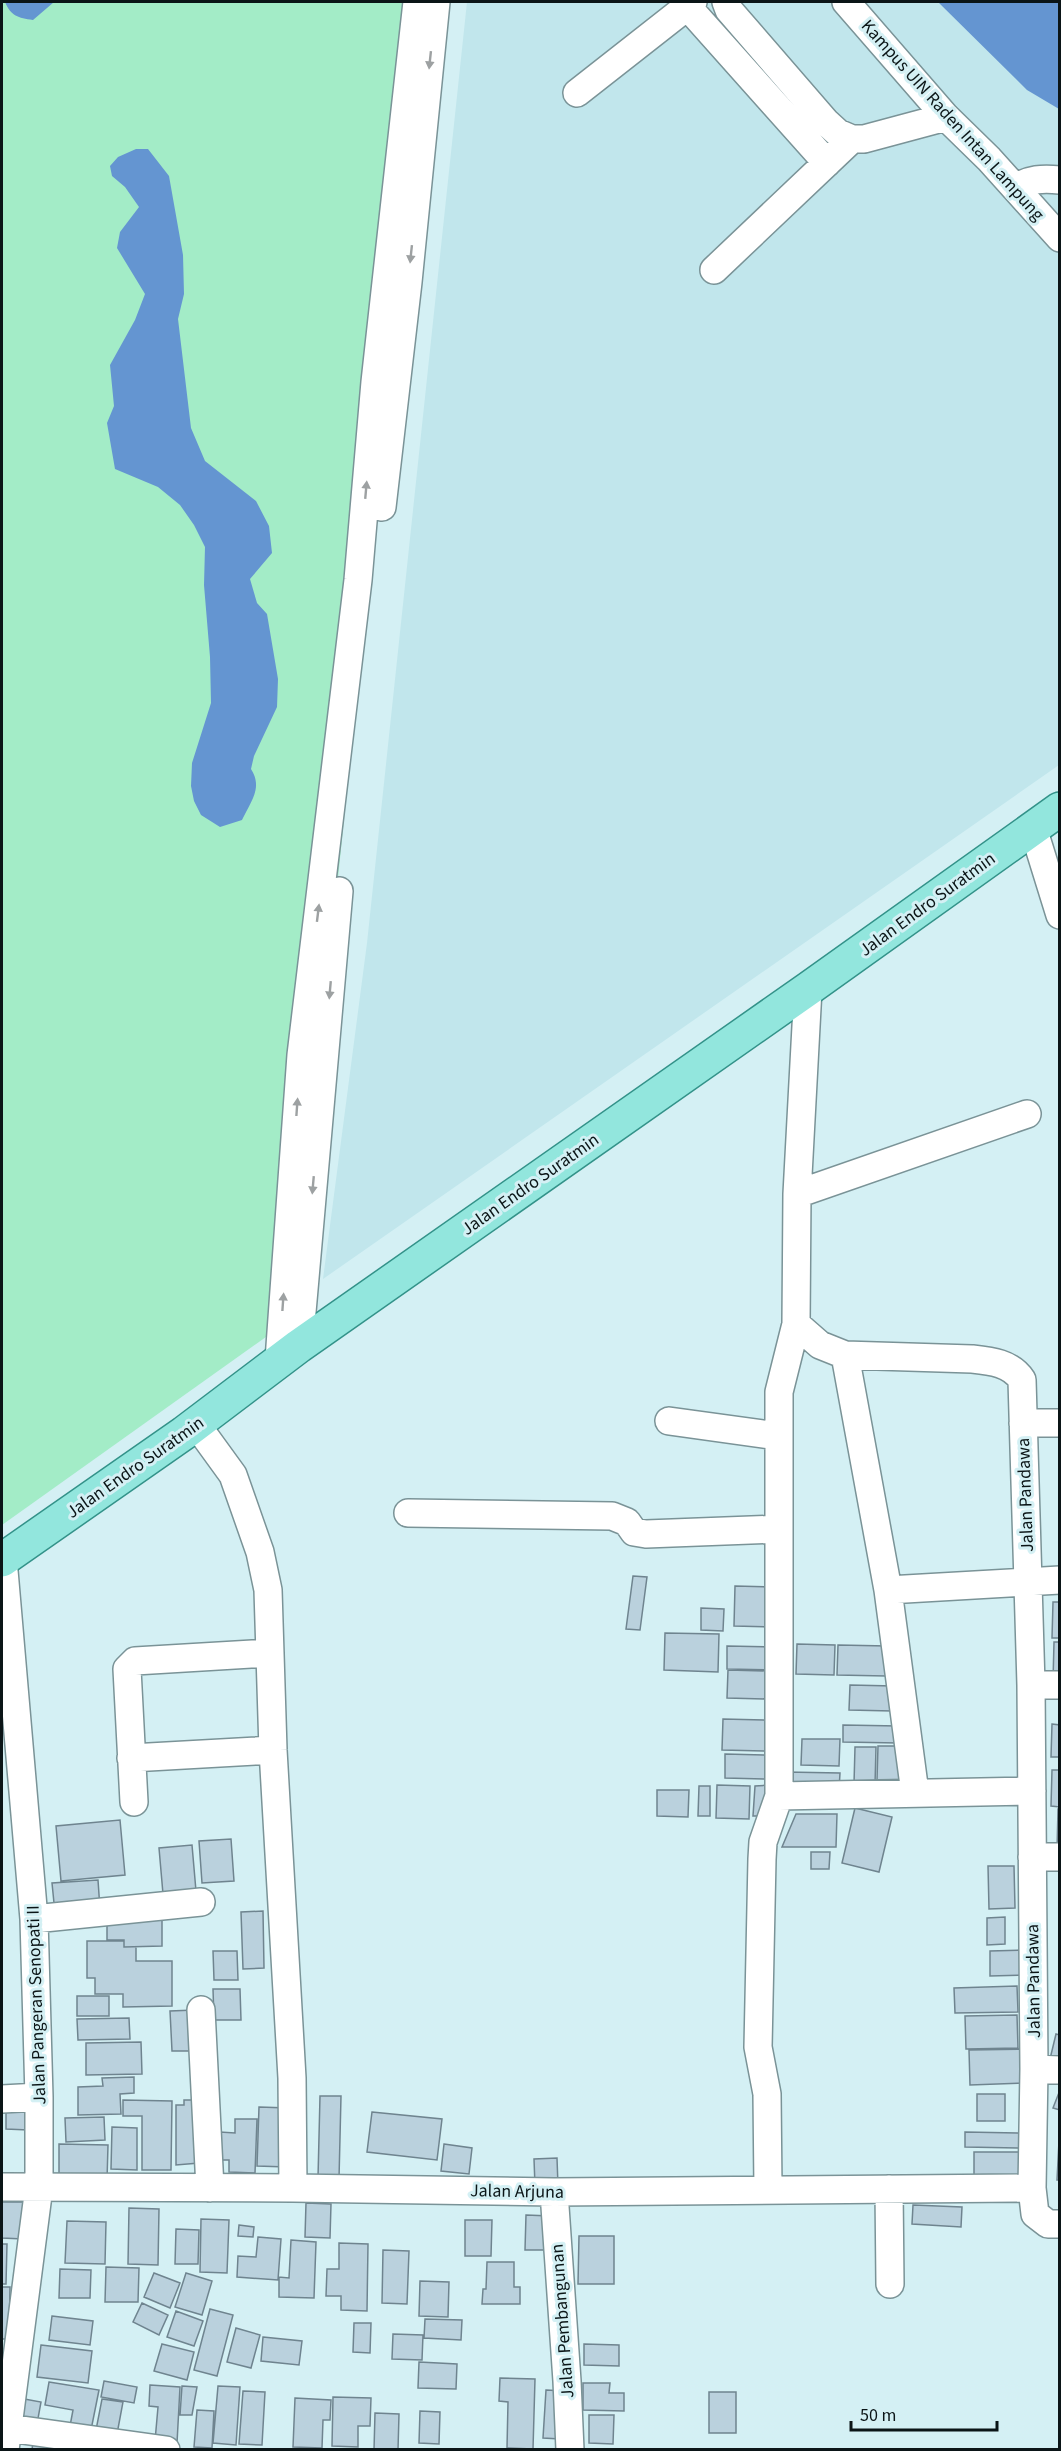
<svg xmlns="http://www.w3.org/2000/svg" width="1061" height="2451" viewBox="0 0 1061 2451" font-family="'Source Sans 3',sans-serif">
<rect width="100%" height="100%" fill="#d4f0f4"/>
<path fill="#c1e6ec" d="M467,2H1059V765L323,1279L367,943Z"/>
<path fill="#a3ecc7" d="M2,2H426L294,1317L2,1525Z"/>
<path fill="#6495d1" d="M5,2H54L33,20C18,18 11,16 5,2Z
M938,2H1059V109L1027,90Z
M136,149H148L169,176L183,255L184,294L178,319L191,428L205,461L256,501L269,526L272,553L250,579L257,603L267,614L278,679L277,707L254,756L251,769C263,788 251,801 242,820L220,827L201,815L194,801L191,786L192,763L211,703L210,657L204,585L205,547L194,525L180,505L158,487L115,469L107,423L114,406L110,365L135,320L145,294L117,248L120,232L139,207L125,187L112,176L110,166L118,157Z"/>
<path fill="#bad1dd" stroke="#6f848f" stroke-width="1.5" d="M633,1576L647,1577L640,1630L626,1629Z
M735,1586L776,1587L775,1627L734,1626Z
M1053,1602H1060V1638H1052Z
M701,1608L724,1609L723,1631L701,1630Z
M665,1633L719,1634L718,1672L664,1670Z
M1054,1642H1060V1681H1053Z
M797,1644L835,1645L834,1675L796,1674Z
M838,1645L887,1646L886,1676L837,1675Z
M727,1646L776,1647L775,1670L727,1669Z
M728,1670L768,1671L767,1699L727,1698Z
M850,1685L893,1686L892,1711L849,1710Z
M723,1719L766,1720L765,1751L722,1750Z
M1052,1724L1060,1725V1757H1051Z
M843,1725L898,1726V1743L843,1742Z
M802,1739H840L839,1766L801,1765Z
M878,1746H901L900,1780H877Z
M855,1747H876L875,1785L854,1784Z
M725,1754L767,1755L766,1779L725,1778Z
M1052,1770H1060V1807L1051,1806Z
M785,1772L840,1773L839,1790L784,1789Z
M717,1785L750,1786L749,1819L716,1818Z
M770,1785L769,1816H753L755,1786Z
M699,1786H710V1816H698Z
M657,1790H689L688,1817L657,1816Z
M855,1808L892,1817L879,1872L842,1863Z
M1058,1809H1060V1851H1057Z
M796,1814H837L836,1847H782Z
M120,1820L125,1875L61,1881L56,1826Z
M231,1839L234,1881L202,1883L199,1841Z
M192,1845L196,1891L163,1894L159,1848Z
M811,1852H830L829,1869H811Z
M988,1866H1014L1015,1908L989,1909Z
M98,1880L100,1909L55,1913L52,1883Z
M263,1911L264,1968L243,1969L241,1912Z
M1005,1917V1944L987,1945V1918Z
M162,1920V1946L124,1947V1940H107V1921Z
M87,1941H124V1947H136V1961H172V2006L123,2007V1994H95V1978H87Z
M1025,1950L1026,1975L990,1976V1951Z
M213,1951H237L238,1980H214Z
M1017,1986L1018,2012L955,2013L954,1988Z
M213,1989H240L241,2020H214Z
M77,1996H109V2016H77Z
M195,2010L196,2051H172L170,2011Z
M1017,2015L1018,2048L966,2049L965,2016Z
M129,2018L130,2039L78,2040L77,2019Z
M1056,2034L1060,2035V2061L1050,2059Z
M141,2042L142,2074L86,2075V2043Z
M1025,2049L1026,2083L970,2085L969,2050Z
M134,2077V2093L120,2094L121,2114L78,2115V2087L103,2086L102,2078Z
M1060,2090V2110L1053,2108Z
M977,2094H1005V2121H977Z
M320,2096H341L339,2179L318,2178Z
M123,2100L172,2101L171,2170H142V2116H123Z
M184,2100H199V2163L176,2165V2105H184Z
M6,2105L28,2106V2130L6,2129Z
M259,2107L288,2108L287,2167L257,2166Z
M372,2112L442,2119L437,2160L367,2152Z
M104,2117L105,2140L66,2142L65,2118Z
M235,2119H257L255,2173L229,2172V2160H219L220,2132L235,2133Z
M112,2127L137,2128V2170L111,2169Z
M965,2132L1021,2133V2148L965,2147Z
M1059,2141H1060V2180H1057Z
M59,2144L108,2145L107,2180L59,2179Z
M444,2144L472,2148L469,2174L441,2171Z
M974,2152H1024V2180L974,2179Z
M557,2158L558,2186H535L534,2159Z
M2,2202H24L23,2239L2,2238Z
M306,2203L331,2204L330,2238L305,2237Z
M913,2205L962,2207L961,2227L912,2224Z
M129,2208L159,2209L158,2265L128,2264Z
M526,2215L550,2216V2250H525Z
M201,2219L229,2220L227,2273L200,2272Z
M465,2220H492L491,2256H465Z
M67,2221L106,2222L105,2264L65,2263Z
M239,2225L254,2227L253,2237L238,2236Z
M176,2229L199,2230L198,2264H175Z
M579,2236H614V2284H578Z
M258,2237L281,2239L278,2280L237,2277L238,2256L256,2257Z
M291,2240L316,2242L314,2298L279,2297V2277L289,2278Z
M339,2243L368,2244L367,2311L341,2310V2296H326L327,2269H339Z
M2,2244H7L6,2284H2Z
M383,2250L409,2251L407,2304L382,2303Z
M487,2262H514V2287H520V2304H482L483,2289H486Z
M106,2267L139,2268L138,2302H105Z
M60,2269L91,2270L90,2298H59Z
M154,2273L180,2283L170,2308L144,2297Z
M186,2273L212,2281L202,2315L175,2307Z
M420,2281L449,2282L448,2317L419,2316Z
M2,2287H10L9,2339H2Z
M142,2303L168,2315L159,2335L133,2322Z
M210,2309L233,2315L217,2376L194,2370Z
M176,2311L203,2321L194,2346L167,2337Z
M52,2316L93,2321L90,2345L49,2340Z
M425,2319L462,2320L461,2340L424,2338Z
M354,2323H371L370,2353L353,2352Z
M236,2328L260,2335L251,2368L227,2362Z
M393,2334L423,2335L422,2360L392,2359Z
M263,2337L302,2341L299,2365L261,2361Z
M162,2344L194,2352L187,2380L154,2371Z
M584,2344L619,2345V2366L584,2365Z
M41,2345L92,2351L88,2383L37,2377Z
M419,2362L457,2364L456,2389L418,2388Z
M500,2378L535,2379L533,2449L507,2448L508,2402L499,2401Z
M104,2381L137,2387L134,2403L101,2397Z
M49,2382L99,2390L91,2430L70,2426L73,2410L45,2405Z
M583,2383H610L609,2393H624V2411L583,2410Z
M150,2385L180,2387L177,2443L155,2441L158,2407L149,2406Z
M182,2386L197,2387L192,2415H180Z
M218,2386L240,2387L236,2445L213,2443Z
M546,2390L564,2391L560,2439L543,2438Z
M243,2391L265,2392L262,2445L239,2444Z
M709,2392H736V2433H709Z
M333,2397L371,2398L370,2426H358V2447L332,2446Z
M19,2398L41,2402L37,2424L15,2420Z
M295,2398L331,2400L330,2420H323L322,2448L293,2447Z
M102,2399L123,2402L117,2434L96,2430Z
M197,2410L214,2411L212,2448L194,2447Z
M420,2411L440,2412L439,2444L419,2443Z
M375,2413L399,2414L398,2450H374Z
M589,2415H614L613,2444L589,2443Z
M33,2442L70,2450H32Z"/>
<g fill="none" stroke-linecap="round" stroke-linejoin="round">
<defs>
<path id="minor" d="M726,2L729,10L826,122L838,133L852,139
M846,2L946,117L989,159L1060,238
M687,6L827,163
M577,93L693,2
M1015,188C1030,179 1042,178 1060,180
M714,270L852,139H864L946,117
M382,507L408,282L436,2
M1033,828L1060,915
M808,989L797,1194L796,1324L820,1345L845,1355L972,1359C991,1361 1011,1363 1022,1380L1031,1685L1034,2069L1032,2188L1035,2214L1048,2224H1060
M797,1194L1027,1114
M299,1346L339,891
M845,1355L888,1590L915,1793
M279,1360L301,1055L358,580L375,382L417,2
M669,1421L778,1436
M1023,1423H1060
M196,1424L233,1475L260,1552L268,1590L273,1750L292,2078L293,2188
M408,1513L612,1516L627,1522L634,1532L646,1534L779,1529
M3,1559L34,1919L39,2097V2187L5,2450
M888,1590L1060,1580
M1031,1685H1060
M131,1758L273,1750
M779,1796L1032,1791
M134,1802L127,1669L135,1661L270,1653
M1032,1857H1060
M34,1919L201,1902
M201,2010L210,2188
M1034,2069L1060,2070
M2,2099L39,2097
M2,2187L293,2188L554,2192L1032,2188
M768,2189L767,2094L758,2047L762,1859L763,1842L779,1796V1392L796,1324
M889,2189L890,2284
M554,2192L567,2381L570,2450
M8,2428L166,2450"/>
<path id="major" d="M2,1560L184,1433L299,1346L808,989L1060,809"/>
</defs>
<use href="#minor" stroke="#7a9397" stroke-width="30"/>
<use href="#major" stroke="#339289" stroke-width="36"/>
<use href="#minor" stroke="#fff" stroke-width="27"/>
<use href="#major" stroke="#92e6dd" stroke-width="33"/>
</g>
<defs><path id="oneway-solid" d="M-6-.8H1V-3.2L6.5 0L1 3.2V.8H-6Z" transform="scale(1.5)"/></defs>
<g fill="#9da1a2">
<use href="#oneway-solid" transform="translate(430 60) rotate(96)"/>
<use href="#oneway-solid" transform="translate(411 254) rotate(96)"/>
<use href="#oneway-solid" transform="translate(366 490) rotate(-85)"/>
<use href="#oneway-solid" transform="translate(318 913) rotate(-83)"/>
<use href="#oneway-solid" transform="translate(330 990) rotate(95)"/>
<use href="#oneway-solid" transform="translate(297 1107) rotate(-86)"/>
<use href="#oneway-solid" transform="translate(313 1185) rotate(95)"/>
<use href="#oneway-solid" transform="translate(283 1302) rotate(-86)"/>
</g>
<g text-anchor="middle" stroke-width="6" stroke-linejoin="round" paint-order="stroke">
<g font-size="18" fill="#0b1517" stroke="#d4f0f4">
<text transform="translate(953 120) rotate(48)" y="6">Kampus UIN Raden Intan Lampung</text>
<text transform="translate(927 904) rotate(-36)" y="6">Jalan Endro Suratmin</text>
<text transform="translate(530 1184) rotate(-35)" y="6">Jalan Endro Suratmin</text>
<text transform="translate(135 1467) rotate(-35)" y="6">Jalan Endro Suratmin</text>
<text transform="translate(1025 1495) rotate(-92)" y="6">Jalan Pandawa</text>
<text transform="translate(1033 1981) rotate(-91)" y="6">Jalan Pandawa</text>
<text transform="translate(36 2005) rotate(-92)" y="6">Jalan Pangeran Senopati II</text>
<text transform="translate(517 2191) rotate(1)" y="6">Jalan Arjuna</text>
<text transform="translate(562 2321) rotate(-94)" y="6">Jalan Pembangunan</text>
</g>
</g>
<rect width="1061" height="2451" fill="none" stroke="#0b1517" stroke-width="6"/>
<path d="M851 2421v9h146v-9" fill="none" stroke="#0b1517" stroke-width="3"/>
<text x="860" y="2421" font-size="18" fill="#0b1517" stroke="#d4f0f4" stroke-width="4.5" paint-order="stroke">50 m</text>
</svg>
